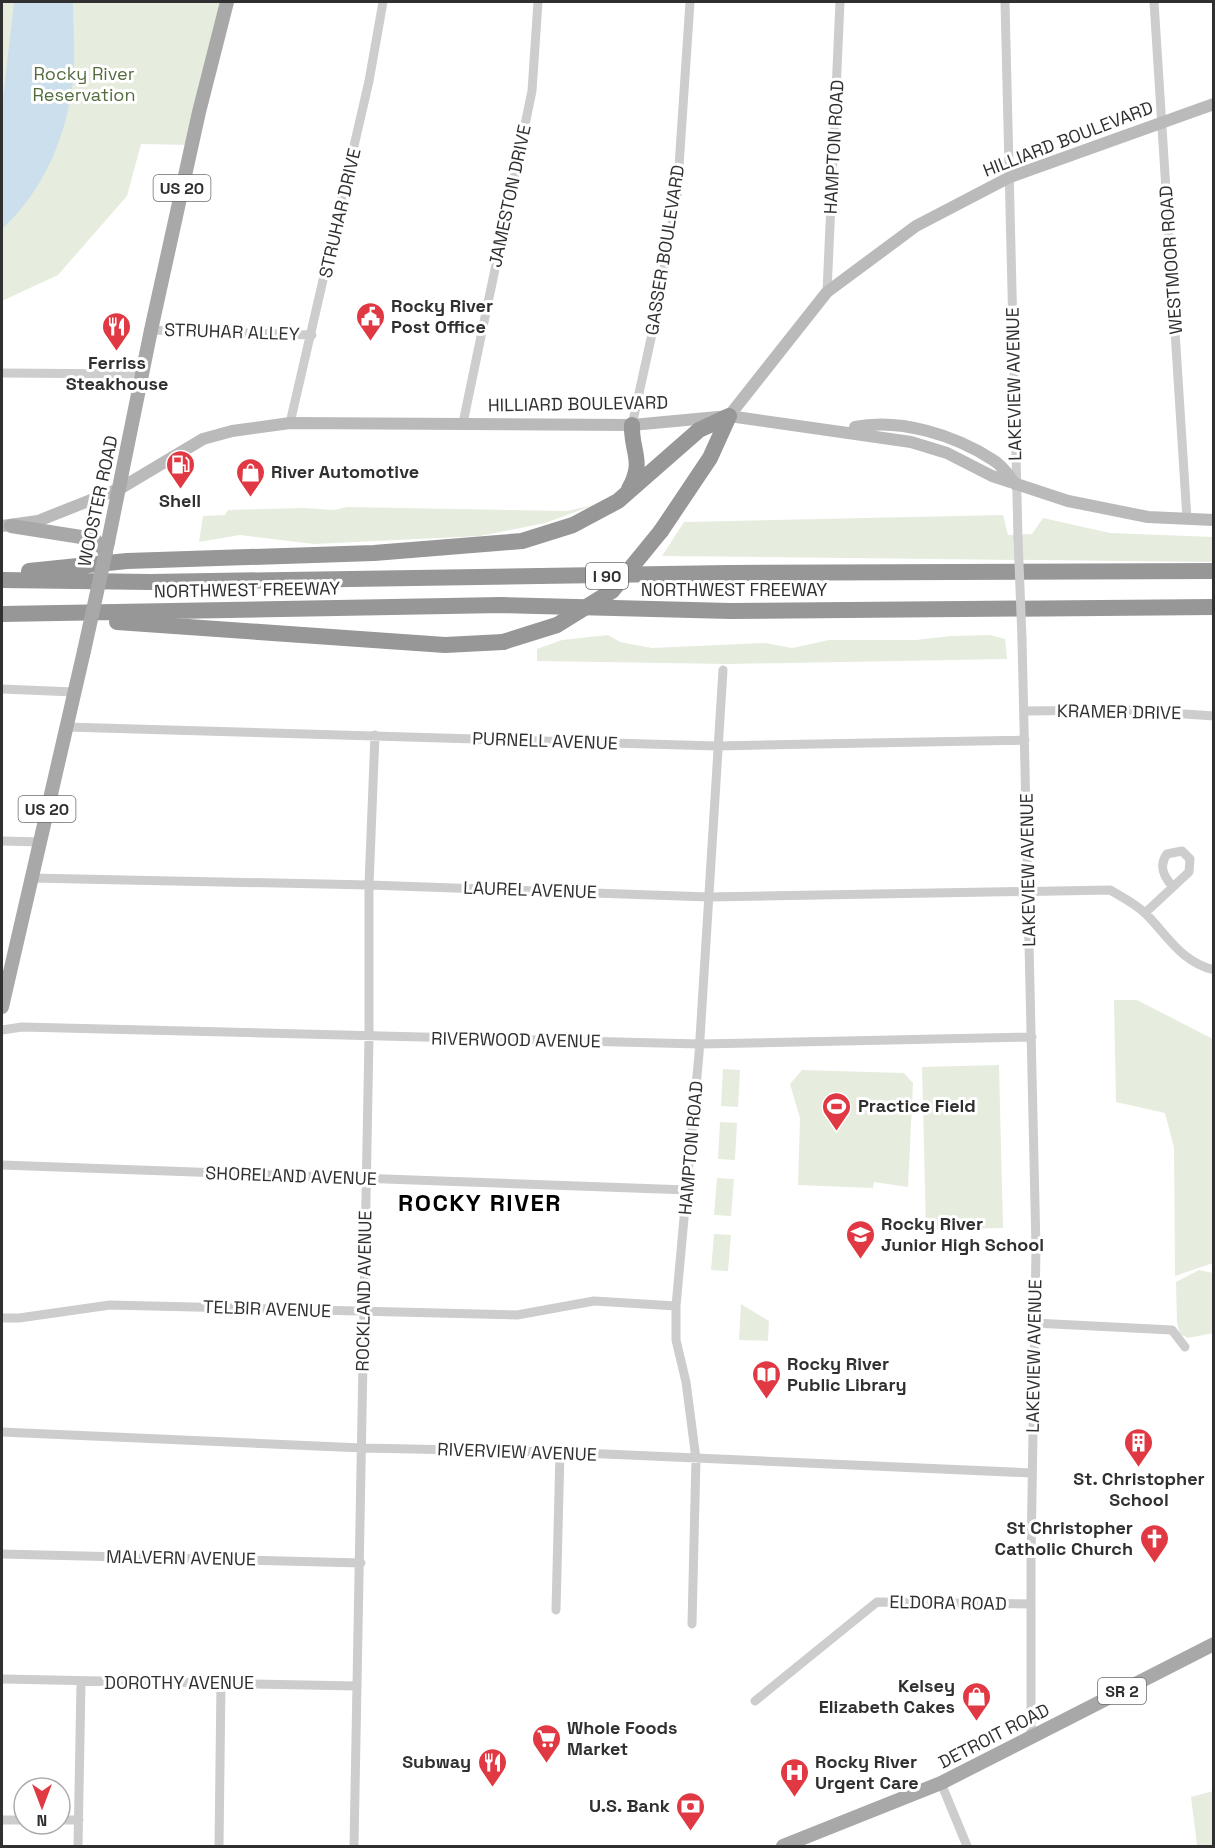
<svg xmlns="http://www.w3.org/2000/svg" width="1215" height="1848" viewBox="0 0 1215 1848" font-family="'Space Grotesk',sans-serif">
<rect width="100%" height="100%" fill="#fff"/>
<path fill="#e6eddf" d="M2,2H224L191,145L141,144L127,196L58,275L2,301Z
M594,505L545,523L480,536L314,544L240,535L199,542L203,516L225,515L228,510L305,508L334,510L347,507L567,511Z
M1003,515L1008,535L1032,534L1043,518L1110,533L1214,537L1213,562L662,556L684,522Z
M608,635L620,642L652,648L765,643L792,648L829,640H916L951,636L990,635L1005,639L1007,659L729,664L537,661V649L562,640Z
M1114,1000H1137L1213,1039V1263L1175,1276L1174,1148L1165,1113L1116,1102Z
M999,1065L1003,1228L926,1230L922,1067Z
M723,1069L740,1070L738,1107L721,1106Z
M802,1070L904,1073L913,1083L908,1187L874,1182L873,1188L798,1185L800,1118L790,1084Z
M720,1122L737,1123L735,1160L718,1159Z
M717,1178L734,1179L731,1216L714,1215Z
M714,1234L731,1235L728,1271L711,1270Z
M1199,1270L1213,1273V1333L1188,1338L1180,1334L1177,1323L1176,1282Z
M741,1304L769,1321L768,1341L739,1340Z
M1213,1791V1846H1197L1191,1797Z"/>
<path fill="#ccdfec" d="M14,2H73C73,27 76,54 73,80C67,136 43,192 2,229V107Z"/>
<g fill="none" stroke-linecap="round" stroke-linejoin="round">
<path stroke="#cdcdcd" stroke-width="9" d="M1005,2L1018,538
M1154,2L1187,519
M827,292L840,2
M151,330L312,335
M2,373L141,374
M290,423L369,81L383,2
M463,423L532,91L538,2
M632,425L652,334L677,196L690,2
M1022,639L1036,1248L1031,1556V1738
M2,689L74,692
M1024,711L1126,710L1214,716
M66,727L717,746L1025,740
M2,841L40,842
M31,878L369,885L709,897L1110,890C1122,897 1136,904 1146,914C1168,936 1181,962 1214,970
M1145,913L1189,872L1190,859L1182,851L1167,854C1158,866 1164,877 1173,887
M2,1030L22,1027L700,1044L1032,1037
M2,1165L688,1190
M2,1318H19L110,1305L517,1315L594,1301L676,1306
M1034,1323L1172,1330L1185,1347
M2,1432L362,1448L560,1452L1032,1473
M2,1554L361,1563
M556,1610L560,1452
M692,1624L696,1459L686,1382L676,1340V1306L699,1054L723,670
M2,1679L357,1686
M755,1701L877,1602L1031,1604
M941,1783L967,1846
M2,1820H24
M60,1820H79
M78,1846L81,1682
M219,1846L221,1682
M354,1846L369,1037V885L375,735"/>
<path stroke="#bababa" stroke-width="12" d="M729,416L827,292L916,226L1010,177L1214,104
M855,427C900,418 955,435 993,460C1002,465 1009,475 1015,484
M2,526L38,521L121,488L203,439L232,431L290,423L632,425L729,416L911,442L947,453L992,476L1068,501L1148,517L1214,520"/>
<path stroke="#a8a8a8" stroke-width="14" d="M11,526L94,539L106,552
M108,542L151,330L199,112L227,2
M2,1007L84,651
M783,1846L941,1783L1214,1644"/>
<path stroke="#979797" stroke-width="16" d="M629,489C645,461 631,452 632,425
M661,531L710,458L729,416
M29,571L127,561L374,553L522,541L573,525L618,501L699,430L729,416
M2,580L150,582L728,573L1214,571
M2,614L502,605L730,611L1214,607
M117,622L445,645L503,642"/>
<path stroke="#cdcdcd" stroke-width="9" d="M1018,538L1022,639"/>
<path stroke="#a8a8a8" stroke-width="14" d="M84,651L108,542"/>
<path stroke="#979797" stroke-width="16" d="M503,642L557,625L612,591L661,531"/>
</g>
<defs>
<symbol id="civic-pin" viewBox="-11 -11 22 30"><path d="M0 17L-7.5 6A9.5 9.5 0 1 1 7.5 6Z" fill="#e13943" stroke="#fff"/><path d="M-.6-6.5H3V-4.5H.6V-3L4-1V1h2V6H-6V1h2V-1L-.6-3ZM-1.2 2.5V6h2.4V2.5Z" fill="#fff"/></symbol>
<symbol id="restaurant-pin" viewBox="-11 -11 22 30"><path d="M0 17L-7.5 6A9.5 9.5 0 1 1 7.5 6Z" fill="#e13943" stroke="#fff"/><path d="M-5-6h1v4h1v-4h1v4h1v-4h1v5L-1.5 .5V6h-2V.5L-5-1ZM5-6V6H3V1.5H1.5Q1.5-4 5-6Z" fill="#fff"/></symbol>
<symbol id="fuel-pin" viewBox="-11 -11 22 30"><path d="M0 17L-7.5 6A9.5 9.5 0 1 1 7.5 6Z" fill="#e13943" stroke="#fff"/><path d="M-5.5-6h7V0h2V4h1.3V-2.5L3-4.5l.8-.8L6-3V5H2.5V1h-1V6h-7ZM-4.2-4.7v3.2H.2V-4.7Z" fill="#fff"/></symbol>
<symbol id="shop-pin" viewBox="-11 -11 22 30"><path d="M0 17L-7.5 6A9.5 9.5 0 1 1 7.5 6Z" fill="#e13943" stroke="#fff"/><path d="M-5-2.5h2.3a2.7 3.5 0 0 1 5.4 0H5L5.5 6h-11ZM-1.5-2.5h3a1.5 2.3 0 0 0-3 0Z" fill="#fff"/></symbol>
<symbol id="stadium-pin" viewBox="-11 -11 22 30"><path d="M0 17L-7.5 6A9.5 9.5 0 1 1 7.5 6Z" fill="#e13943" stroke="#fff"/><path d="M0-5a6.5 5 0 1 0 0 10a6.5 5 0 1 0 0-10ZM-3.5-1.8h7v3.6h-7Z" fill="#fff"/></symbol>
<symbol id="school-pin" viewBox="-11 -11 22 30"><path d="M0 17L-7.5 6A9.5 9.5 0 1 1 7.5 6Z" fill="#e13943" stroke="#fff"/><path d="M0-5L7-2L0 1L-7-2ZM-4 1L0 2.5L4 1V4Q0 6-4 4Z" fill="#fff"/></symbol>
<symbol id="library-pin" viewBox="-11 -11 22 30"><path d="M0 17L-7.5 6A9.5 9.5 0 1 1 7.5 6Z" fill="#e13943" stroke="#fff"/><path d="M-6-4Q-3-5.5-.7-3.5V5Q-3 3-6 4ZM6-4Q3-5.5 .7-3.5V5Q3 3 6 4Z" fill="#fff"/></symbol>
<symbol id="building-pin" viewBox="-11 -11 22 30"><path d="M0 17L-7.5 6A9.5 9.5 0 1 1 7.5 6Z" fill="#e13943" stroke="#fff"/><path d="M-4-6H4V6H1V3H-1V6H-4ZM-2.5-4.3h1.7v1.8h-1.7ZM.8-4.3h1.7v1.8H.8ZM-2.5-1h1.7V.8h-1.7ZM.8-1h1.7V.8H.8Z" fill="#fff"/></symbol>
<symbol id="church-pin" viewBox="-11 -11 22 30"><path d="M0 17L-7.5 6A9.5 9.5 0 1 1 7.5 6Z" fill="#e13943" stroke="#fff"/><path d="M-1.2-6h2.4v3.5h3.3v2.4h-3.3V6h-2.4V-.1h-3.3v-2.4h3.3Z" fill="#fff"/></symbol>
<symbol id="supermarket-pin" viewBox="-11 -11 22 30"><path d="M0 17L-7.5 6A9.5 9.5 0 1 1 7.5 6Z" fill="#e13943" stroke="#fff"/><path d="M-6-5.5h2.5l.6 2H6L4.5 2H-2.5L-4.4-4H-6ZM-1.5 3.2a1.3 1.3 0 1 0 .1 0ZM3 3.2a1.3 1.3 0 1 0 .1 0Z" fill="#fff"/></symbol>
<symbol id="hospital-pin" viewBox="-11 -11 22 30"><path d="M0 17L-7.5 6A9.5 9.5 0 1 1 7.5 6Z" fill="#e13943" stroke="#fff"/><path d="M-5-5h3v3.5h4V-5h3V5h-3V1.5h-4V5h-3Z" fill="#fff"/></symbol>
<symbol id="bank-pin" viewBox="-11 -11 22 30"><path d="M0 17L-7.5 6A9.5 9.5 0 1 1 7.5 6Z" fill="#e13943" stroke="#fff"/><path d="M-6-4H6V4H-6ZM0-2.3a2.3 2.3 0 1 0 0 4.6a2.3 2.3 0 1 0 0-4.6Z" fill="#fff"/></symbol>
</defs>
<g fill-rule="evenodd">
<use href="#civic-pin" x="354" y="300" width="33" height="45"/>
<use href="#restaurant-pin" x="100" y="310" width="33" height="45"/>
<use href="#fuel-pin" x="164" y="448" width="33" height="45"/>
<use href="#shop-pin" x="234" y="456" width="33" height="45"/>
<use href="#stadium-pin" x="820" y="1090" width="33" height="45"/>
<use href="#school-pin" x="844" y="1218" width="33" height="45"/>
<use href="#library-pin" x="750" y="1358" width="33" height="45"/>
<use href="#building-pin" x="1122" y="1426" width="33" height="45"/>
<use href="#church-pin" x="1138" y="1522" width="33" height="45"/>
<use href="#shop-pin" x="960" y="1680" width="33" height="45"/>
<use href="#supermarket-pin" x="530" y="1722" width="33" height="45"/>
<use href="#restaurant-pin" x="476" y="1746" width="33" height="45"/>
<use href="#hospital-pin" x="778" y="1756" width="33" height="45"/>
<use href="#bank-pin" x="674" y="1790" width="33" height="45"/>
</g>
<g text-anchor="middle" stroke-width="6" stroke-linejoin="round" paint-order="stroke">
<g fill="#fff" stroke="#6e6e6e" stroke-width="1.5">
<rect x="153.5" y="175" width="57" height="26" rx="4.5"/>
<rect x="586" y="563" width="42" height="26" rx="4.5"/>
<rect x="18.5" y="796" width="57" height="26" rx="4.5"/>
<rect x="1098" y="1678" width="48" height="26" rx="4.5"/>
</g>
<g font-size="16" font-weight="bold" fill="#303030">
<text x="182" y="194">US 20</text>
<text x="607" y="582">I 90</text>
<text x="47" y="815">US 20</text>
<text x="1122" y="1697">SR 2</text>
</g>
<g font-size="18" fill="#536c3e" stroke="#fff">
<text x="84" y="80">Rocky River<tspan x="84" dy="21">Reservation</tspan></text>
</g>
<g font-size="18" fill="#303030" stroke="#fff">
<text transform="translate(1068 139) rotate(-21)" y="6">HILLIARD BOULEVARD</text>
<text transform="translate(834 147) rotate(-87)" y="6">HAMPTON ROAD</text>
<text transform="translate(510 196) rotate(-78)" y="6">JAMESTON DRIVE</text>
<text transform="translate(340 213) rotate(-77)" y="6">STRUHAR DRIVE</text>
<text transform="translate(665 250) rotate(-81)" y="6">GASSER BOULEVARD</text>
<text transform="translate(1171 260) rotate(-94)" y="6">WESTMOOR ROAD</text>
<text transform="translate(232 332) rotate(2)" y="6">STRUHAR ALLEY</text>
<text transform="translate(1014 384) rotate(-91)" y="6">LAKEVIEW AVENUE</text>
<text transform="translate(578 404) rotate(-1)" y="6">HILLIARD BOULEVARD</text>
<text transform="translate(98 501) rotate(-78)" y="6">WOOSTER ROAD</text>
<text transform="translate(247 590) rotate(-1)" y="6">NORTHWEST FREEWAY</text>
<text x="734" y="596">NORTHWEST FREEWAY</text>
<text transform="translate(1119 712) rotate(1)" y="6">KRAMER DRIVE</text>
<text transform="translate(545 741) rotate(2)" y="6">PURNELL AVENUE</text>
<text transform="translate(1028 870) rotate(-91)" y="6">LAKEVIEW AVENUE</text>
<text transform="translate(530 890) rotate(2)" y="6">LAUREL AVENUE</text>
<text transform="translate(516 1040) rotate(1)" y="6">RIVERWOOD AVENUE</text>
<text transform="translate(691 1148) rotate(-85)" y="6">HAMPTON ROAD</text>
<text transform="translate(291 1176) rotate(2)" y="6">SHORELAND AVENUE</text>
<text transform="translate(364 1291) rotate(-89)" y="6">ROCKLAND AVENUE</text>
<text transform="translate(267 1309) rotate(2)" y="6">TELBIR AVENUE</text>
<text transform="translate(1034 1356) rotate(-89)" y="6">LAKEVIEW AVENUE</text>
<text transform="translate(517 1452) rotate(2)" y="6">RIVERVIEW AVENUE</text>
<text transform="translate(181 1558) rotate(1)" y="6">MALVERN AVENUE</text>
<text transform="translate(948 1603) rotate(1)" y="6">ELDORA ROAD</text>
<text x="179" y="1689">DOROTHY AVENUE</text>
<text transform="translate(994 1736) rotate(-27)" y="6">DETROIT ROAD</text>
</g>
<g font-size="18" font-weight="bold" fill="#303030" stroke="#fff" text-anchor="start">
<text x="391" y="312">Rocky River<tspan x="391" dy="21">Post Office</tspan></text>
<text x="117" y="369" text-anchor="middle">Ferriss<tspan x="117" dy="21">Steakhouse</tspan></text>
<text x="271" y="478">River Automotive</text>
<text x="180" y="507" text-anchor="middle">Shell</text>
<text x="858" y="1112">Practice Field</text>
<text x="881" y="1230">Rocky River<tspan x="881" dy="21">Junior High School</tspan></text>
<text x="787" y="1370">Rocky River<tspan x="787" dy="21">Public Library</tspan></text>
<text x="1139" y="1485" text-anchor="middle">St. Christopher<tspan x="1139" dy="21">School</tspan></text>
<text x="1133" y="1534" text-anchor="end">St Christopher<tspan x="1133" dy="21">Catholic Church</tspan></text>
<text x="955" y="1692" text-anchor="end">Kelsey<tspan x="955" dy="21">Elizabeth Cakes</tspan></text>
<text x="567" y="1734">Whole Foods<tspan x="567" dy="21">Market</tspan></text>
<text x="471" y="1768" text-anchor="end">Subway</text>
<text x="815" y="1768">Rocky River<tspan x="815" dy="21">Urgent Care</tspan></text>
<text x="670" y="1812" text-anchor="end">U.S. Bank</text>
</g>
<g font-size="24" font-weight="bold" letter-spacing="1.5" fill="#000" stroke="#fff">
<text x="480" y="1211">ROCKY RIVER</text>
</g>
</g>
<rect width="1215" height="1848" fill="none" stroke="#303030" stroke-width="6"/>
<g transform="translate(42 1806) rotate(180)"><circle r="28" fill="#ffffff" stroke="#acacac" stroke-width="1.5"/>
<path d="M0-4.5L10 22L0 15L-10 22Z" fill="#e13943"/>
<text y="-9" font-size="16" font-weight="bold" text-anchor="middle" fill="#303030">N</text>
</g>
</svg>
